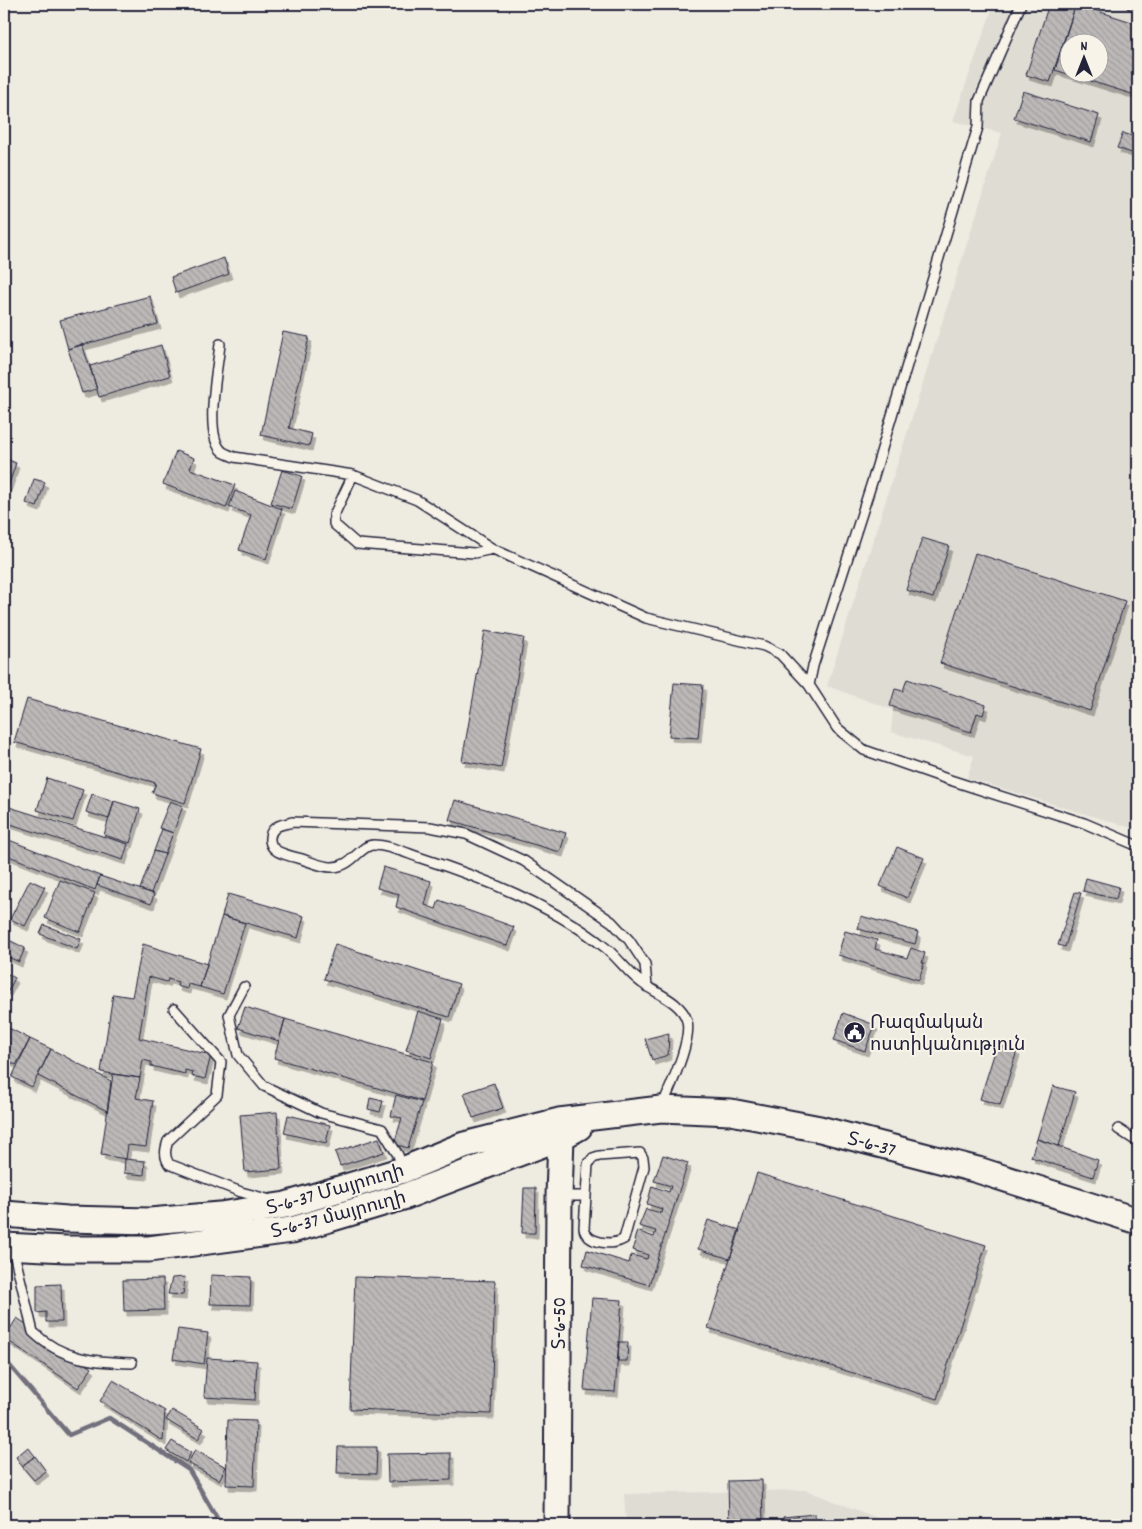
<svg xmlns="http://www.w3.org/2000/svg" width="1142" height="1529" viewBox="0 0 1142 1529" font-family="Dekko,'Noto Sans Armenian',sans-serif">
<defs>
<pattern id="building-back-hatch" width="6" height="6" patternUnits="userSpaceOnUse" patternTransform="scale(1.25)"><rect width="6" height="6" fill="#bbb8b7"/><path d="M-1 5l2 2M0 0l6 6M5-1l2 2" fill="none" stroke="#a09e9e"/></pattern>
<filter id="shadow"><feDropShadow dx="3" dy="5" stdDeviation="0" flood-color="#0004"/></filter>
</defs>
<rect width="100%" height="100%" fill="#eeebe1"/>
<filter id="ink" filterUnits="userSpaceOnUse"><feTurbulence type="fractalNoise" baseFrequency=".02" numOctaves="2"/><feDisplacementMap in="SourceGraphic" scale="10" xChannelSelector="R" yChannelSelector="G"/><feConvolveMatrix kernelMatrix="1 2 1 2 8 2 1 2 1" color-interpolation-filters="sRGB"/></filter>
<g filter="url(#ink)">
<path fill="#dfdcd4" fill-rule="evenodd" d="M994,4H1138V830L967,778L974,756L891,732L893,710L827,686L1002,133L953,121ZM1070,42H1100V72H1070Z
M805,1490L896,1525H626L624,1494Z"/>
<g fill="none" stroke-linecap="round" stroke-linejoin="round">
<path stroke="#716f7b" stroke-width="4.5" d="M4,1359L69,1435L109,1418L189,1470L221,1525"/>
</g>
<path fill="url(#building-back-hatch)" stroke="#22223b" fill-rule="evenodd" filter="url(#shadow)" d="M1049,4H1076L1050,82L1026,75Z
M1076,4L1138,24V96L1055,70ZM1070,42H1100V72H1070Z
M1023,91L1099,115L1091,142L1014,118Z
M1123,133L1138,138V155L1117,148Z
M224,258L229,274L176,293L171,277Z
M150,296L158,324L68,349L60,320Z
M283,332L309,337L289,428L312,434L309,446L261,435Z
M82,344L97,389L82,393L68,349Z
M161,345L170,376L99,397L90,366Z
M176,451L194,458L190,469L235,485L226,508L163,484Z
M4,458L16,463L7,490L4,489Z
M282,470L302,476L292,509L271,503Z
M34,479L45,482L37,507L26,503Z
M235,491L282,509L266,559L239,550L251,515L229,507Z
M922,538L949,546L933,598L906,590Z
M975,553L1125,601L1090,711L940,663Z
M485,631L524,638L501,768L462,761Z
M907,679L986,705L983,715L977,713L971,732L890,706L895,689L903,691Z
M674,683L703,685L698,738L669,736Z
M27,699L201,749L185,803L152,793L156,783L14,742Z
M47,778L83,790L73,821L37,810Z
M92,794L114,801L109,819L86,812Z
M455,800L566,833L560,852L449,820Z
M114,801L140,809L130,843L104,835Z
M170,801L183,806L173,833L159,828Z
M6,806L128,844L123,860L4,822Z
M162,829L173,833L165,854L154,851Z
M4,838L100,876L95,890L4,854Z
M897,847L924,858L907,898L880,886Z
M154,851L165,854L151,893L140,889Z
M383,867L431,881L425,905L436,909L439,900L514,927L507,946L396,907L399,894L377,888Z
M100,876L154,894L151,904L97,885Z
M1086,878L1119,887L1116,899L1083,891Z
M30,880L45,887L25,926L10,919Z
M60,880L95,893L80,932L45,918Z
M1075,892L1081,893L1065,947L1058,945Z
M228,894L304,916L298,938L222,916Z
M222,916L245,923L223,994L200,987Z
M861,916L918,932L915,944L858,929Z
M44,925L81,939L77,949L40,934Z
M845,931L877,940L875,949L907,958L911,948L925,953L922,963H924L919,980L838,955Z
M7,939L25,948L19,962L4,955V946Z
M143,944L207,964L200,987L188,984L187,989L177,986L178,982L168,979L167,982L149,977L139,1038L211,1055L205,1079L192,1076L193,1072L185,1070V1074L151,1066V1062L143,1060L140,1078L101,1072L113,994L132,997Z
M335,944L459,984L449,1017L324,979Z
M4,972L15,978L8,991L4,989Z
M245,1007L285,1019L279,1041L238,1028Z
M418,1011L443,1019L431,1058L406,1050Z
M843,1013L875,1025L865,1051L834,1040Z
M285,1019L433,1062L422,1101L274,1058Z
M5,1026L30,1039L16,1065L4,1059Z
M669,1033L668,1055L652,1060L645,1039Z
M30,1039L51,1049L32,1087L12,1077Z
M997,1045L1017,1051L1000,1105L980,1099Z
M51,1049L111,1081L107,1111L38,1076Z
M113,1074L140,1078L136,1098L153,1101L146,1147L128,1145L126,1159L101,1155Z
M494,1083L503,1108L473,1118L464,1093Z
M1053,1086L1075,1092L1059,1146L1037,1139Z
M396,1095L422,1102L408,1148L394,1144L402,1118L391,1116Z
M370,1098L383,1101L380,1112L368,1109Z
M277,1112L281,1169L245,1172L240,1115Z
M288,1115L330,1125L326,1143L284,1133Z
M379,1138L384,1152L340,1166L335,1152Z
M1037,1139L1098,1160L1093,1177L1031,1157Z
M663,1155L688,1163L649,1285L583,1265L587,1250L629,1263L631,1255L647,1259L648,1255L633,1250L636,1241L634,1240L637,1231L654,1237L656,1231L639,1226L646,1209L661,1213L662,1209L647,1204L652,1186L669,1192L671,1186L654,1181Z
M125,1159L145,1161L144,1175L124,1173Z
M757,1173L986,1245L937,1399L708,1328Z
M524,1188H536L535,1233H522Z
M708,1220L740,1230L730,1259L698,1249Z
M211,1275L251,1277L250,1305L210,1304Z
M185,1277L183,1295L168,1294L172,1278Z
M355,1277L495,1281L491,1414L350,1409Z
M163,1279L164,1310L124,1311L123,1280Z
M61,1284L62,1322H46V1312L37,1313V1285Z
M592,1298L622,1300L615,1392L584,1390Z
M17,1318L92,1368L78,1388L4,1338Z
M178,1329L208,1333L204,1364L173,1359Z
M619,1342H628L627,1361H618Z
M207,1358L257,1361L255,1400L204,1397Z
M113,1380L165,1411L163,1441L100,1401Z
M172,1410L204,1429L198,1439L166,1420Z
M228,1420L256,1421L254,1486L226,1485Z
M172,1441L191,1453L186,1462L166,1450Z
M28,1447L35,1456L22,1466L16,1457Z
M338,1447H377L376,1474L337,1473Z
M195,1450L226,1467L219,1480L188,1463Z
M451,1453V1480L388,1482L387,1454Z
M35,1456L46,1471L34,1480L22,1466Z
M762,1480L763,1525H729L728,1481Z
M815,1514L816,1525H783V1517Z"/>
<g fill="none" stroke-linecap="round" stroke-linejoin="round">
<defs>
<path id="lane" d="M1021,4L979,101L978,127L873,479L813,666L809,685L837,728L864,750L947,779L1084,823L1138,846
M1131,4L1138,6
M220,344C218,367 203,437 223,452C226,454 230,455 234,457L353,475
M493,549L474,553L357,544L334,524V515L353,475L417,500L493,549L646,618L764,646L780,654L809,685
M244,987L229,1015L238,1055L264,1086L321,1113L382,1129L398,1155L403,1169
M647,987L645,964L629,940L612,922L524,861L466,834L430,827L292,822C287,824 279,824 275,828C267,835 269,846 277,851C284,855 294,857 302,859C311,862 322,867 331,867C352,868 360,845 373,845C389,845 406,853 421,858C484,878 555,906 607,949C619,959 629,974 642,983C657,994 682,1002 687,1021C692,1041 670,1087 662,1107
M174,1009L221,1062L217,1095L168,1141C165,1150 164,1156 169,1164L241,1192L267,1199
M1118,1129L1138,1142
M640,1153L643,1158L644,1167L624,1239C613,1246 586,1244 584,1228L588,1164L593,1158L599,1156Z
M562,1196H586
M13,1249L33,1332C62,1360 95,1362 132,1363"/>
<path id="secondary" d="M4,1214L67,1219L150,1221L220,1215L286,1205L403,1170L464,1145L559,1121L661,1109L731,1112L820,1129L978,1170L1138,1221
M4,1246L66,1249H149L292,1230L406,1196L561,1137L579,1127
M557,1525L559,1196L561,1137L559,1123"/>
</defs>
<use href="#lane" stroke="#22223b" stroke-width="12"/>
<use href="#secondary" stroke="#22223b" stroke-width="29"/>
<use href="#lane" stroke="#f7f3e8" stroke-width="9"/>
<use href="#secondary" stroke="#f7f3e8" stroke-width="25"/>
</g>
</g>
<defs>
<symbol id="civic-disc" viewBox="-11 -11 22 22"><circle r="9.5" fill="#22223b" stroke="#f7f3e8"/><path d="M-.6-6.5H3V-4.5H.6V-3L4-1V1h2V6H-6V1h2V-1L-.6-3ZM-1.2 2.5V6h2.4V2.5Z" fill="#fff"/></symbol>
</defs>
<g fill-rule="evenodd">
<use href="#civic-disc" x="842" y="1020" width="25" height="25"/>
</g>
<g text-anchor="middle" stroke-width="4" stroke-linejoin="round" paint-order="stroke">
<g font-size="19" fill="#22223b" stroke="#f7f3e8" text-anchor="start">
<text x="870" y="1028">Ռազմական<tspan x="870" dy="22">ոստիկանություն</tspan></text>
</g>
<g font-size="19" fill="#22223b" stroke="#f7f3e8">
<text transform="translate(872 1143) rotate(15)" y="7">Տ-6-37</text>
<text transform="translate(335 1188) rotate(-16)" y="7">Տ-6-37 Մայրուղի</text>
<text transform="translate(338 1213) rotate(-15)" y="7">Տ-6-37 մայրուղի</text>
<text transform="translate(558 1323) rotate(-90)" y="7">Տ-6-50</text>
</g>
</g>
<rect width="1142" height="1529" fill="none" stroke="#f7f3e8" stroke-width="20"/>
<rect x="10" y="10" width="1122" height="1509" fill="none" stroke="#22223b" stroke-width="2" filter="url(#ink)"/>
<g transform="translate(1084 58)"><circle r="24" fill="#f7f3e8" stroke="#a29fa3"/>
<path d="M0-4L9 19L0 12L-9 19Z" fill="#22223b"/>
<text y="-8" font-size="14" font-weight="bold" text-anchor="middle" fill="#22223b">N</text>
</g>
</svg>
